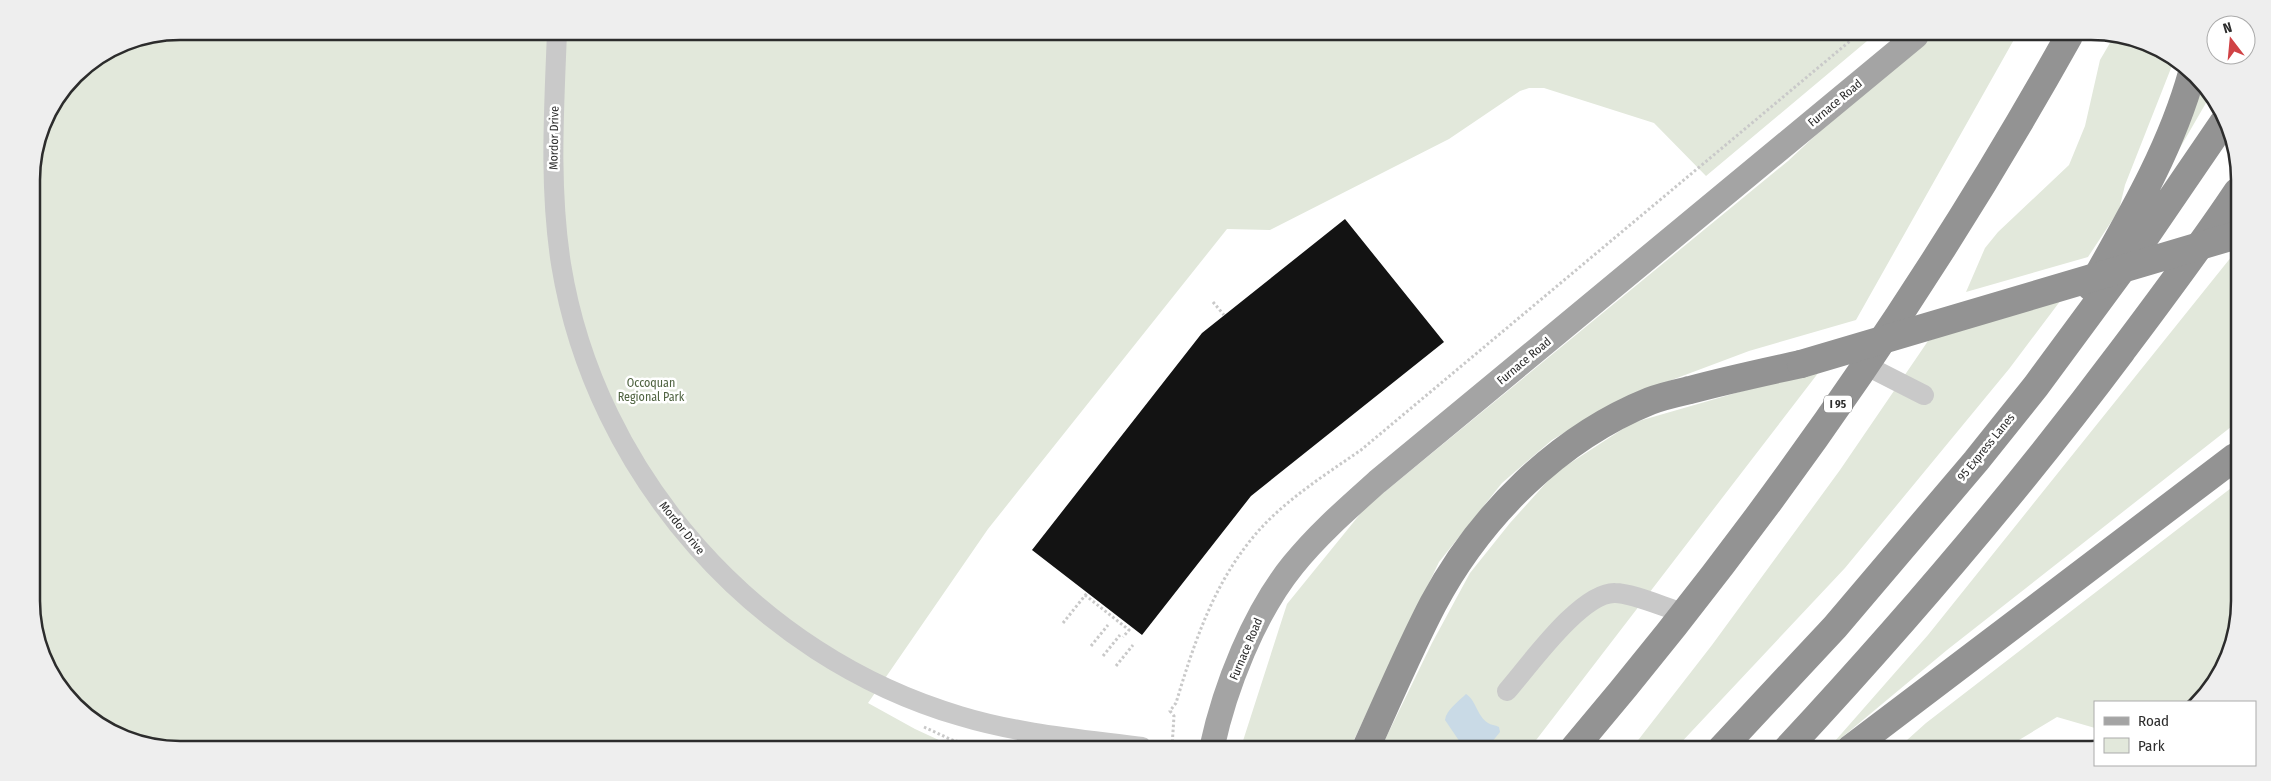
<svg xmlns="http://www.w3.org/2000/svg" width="2271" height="781" viewBox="0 0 2271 781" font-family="'Fira Sans Condensed',sans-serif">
<rect width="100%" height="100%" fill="#fff"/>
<path fill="#e2e8db" d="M180,31L1873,36L1706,176L1654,123L1544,88H1529L1520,91L1449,139L1270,230L1227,229L988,529L868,703L915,729L954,747L141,745L105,730L68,699L34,630L32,171L43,123L75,75L123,42Z
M1922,36H2016L1856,320L1749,351L1621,399L1552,440L1502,483L1439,562L1350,748L1241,747L1287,604L1365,508L1788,161Z
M2114,36H2130L2175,58L2125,185L2119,210L2088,257L1966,292L1985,248L1998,232L2069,165L2085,126L2100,60Z
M2203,82L2210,96L2162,179Z
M2236,251V423L1947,650L1828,749L1928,635Z
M2067,292L2009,369L1845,568L1676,748H1632L1712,645L1840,470L1928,341Z
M1822,368L1530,748H1381L1432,643L1470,573L1510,523L1555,473L1632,423Z
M2235,485V640L2215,683L2197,702H2095V728L2057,717L2004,749H1897L1926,723Z"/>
<path fill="#c9dae6" d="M1466,694C1476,700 1477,716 1488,723C1491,725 1495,725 1499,727L1500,732L1487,748H1464L1445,720C1446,710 1459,701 1466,694Z"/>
<path fill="#131313" d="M1345,219L1444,342L1251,496L1142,635L1032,550L1202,333Z"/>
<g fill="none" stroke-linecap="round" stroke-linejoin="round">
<path stroke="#c9c9c9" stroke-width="3" stroke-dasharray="2.5 2.5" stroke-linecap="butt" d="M1213,302L1224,315
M1085,595L1129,630L1123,637
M1063,623L1087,593
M1091,646L1108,625
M1103,656L1120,635
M1116,666L1133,645
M924,727L952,740L980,747
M1172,747L1174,716L1170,711L1176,703C1197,633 1220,565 1275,514C1301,490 1332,470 1361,450L1856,36"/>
<path stroke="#c9c9c9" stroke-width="20" d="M557,32C554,110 549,187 561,264C595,475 756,656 960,716C1019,734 1081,739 1142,747
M1865,365L1924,395
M1507,691C1529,666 1581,592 1615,593C1632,593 1666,608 1684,613"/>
<path stroke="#a4a4a4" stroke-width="25" d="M1212,747C1225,687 1254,613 1293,565C1318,534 1348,508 1377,482L1916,36"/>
<path stroke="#939393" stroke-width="28" d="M2091,287C2130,218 2171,149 2192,73
M1366,748C1388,700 1409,650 1433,604C1480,516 1558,438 1650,401C1663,396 1677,393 1690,390C1727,380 1764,372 1801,364
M1574,748C1761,528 1928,288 2069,36
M1721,749L1835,627L1976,461L2036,386L2137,249L2223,123
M1787,749C1905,622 2018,490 2122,351C2161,299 2201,246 2237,192
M1850,749L2235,457"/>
<path stroke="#939393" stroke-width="28" d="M1801,364L2237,235"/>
</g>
<g text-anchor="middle" stroke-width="5" stroke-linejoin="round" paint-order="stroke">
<rect fill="#fff" stroke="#6b6b6b" stroke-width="1" x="1824" y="395.5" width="28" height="17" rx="4"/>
<g font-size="11" font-weight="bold" fill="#2c2c2c">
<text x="1838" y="408">I 95</text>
</g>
<g font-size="12" fill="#2c2c2c" stroke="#fff">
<text transform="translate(1835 103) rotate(-40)" y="4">Furnace Road</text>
<text transform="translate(554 138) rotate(-89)" y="4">Mordor Drive</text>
<text transform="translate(1524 361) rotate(-40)" y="4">Furnace Road</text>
<text transform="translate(1986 447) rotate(-51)" y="4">95 Express Lanes</text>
<text transform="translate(682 528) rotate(51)" y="4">Mordor Drive</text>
<text transform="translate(1246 649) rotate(-67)" y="4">Furnace Road</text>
</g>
<g font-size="12" fill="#4e623f" stroke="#fff">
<text x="651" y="387">Occoquan<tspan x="651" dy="14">Regional Park</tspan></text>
</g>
</g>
<path d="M0 0H2271V781H0ZM180 40H2091A140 140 0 0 1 2231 180V601A140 140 0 0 1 2091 741H180A140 140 0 0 1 40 601V180A140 140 0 0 1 180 40Z" fill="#eee" fill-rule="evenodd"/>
<path fill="none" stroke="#2c2c2c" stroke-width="2.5" d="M180 40H2091A140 140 0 0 1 2231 180V601A140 140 0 0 1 2091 741H180A140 140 0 0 1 40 601V180A140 140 0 0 1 180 40Z"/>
<rect x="2094" y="701" width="162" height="65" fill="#ffffff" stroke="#ababab"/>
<rect x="2104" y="717" width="25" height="8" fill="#a4a4a4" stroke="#ababab"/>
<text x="2138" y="726" font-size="15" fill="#2c2c2c">Road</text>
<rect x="2104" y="738" width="25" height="15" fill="#e2e8db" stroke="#ababab"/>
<text x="2138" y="751" font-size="15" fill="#2c2c2c">Park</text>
<g transform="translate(2231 40) rotate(344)"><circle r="24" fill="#ffffff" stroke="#ababab"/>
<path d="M0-4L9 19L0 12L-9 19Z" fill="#d04245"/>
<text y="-8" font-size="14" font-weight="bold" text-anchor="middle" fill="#2c2c2c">N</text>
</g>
</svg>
